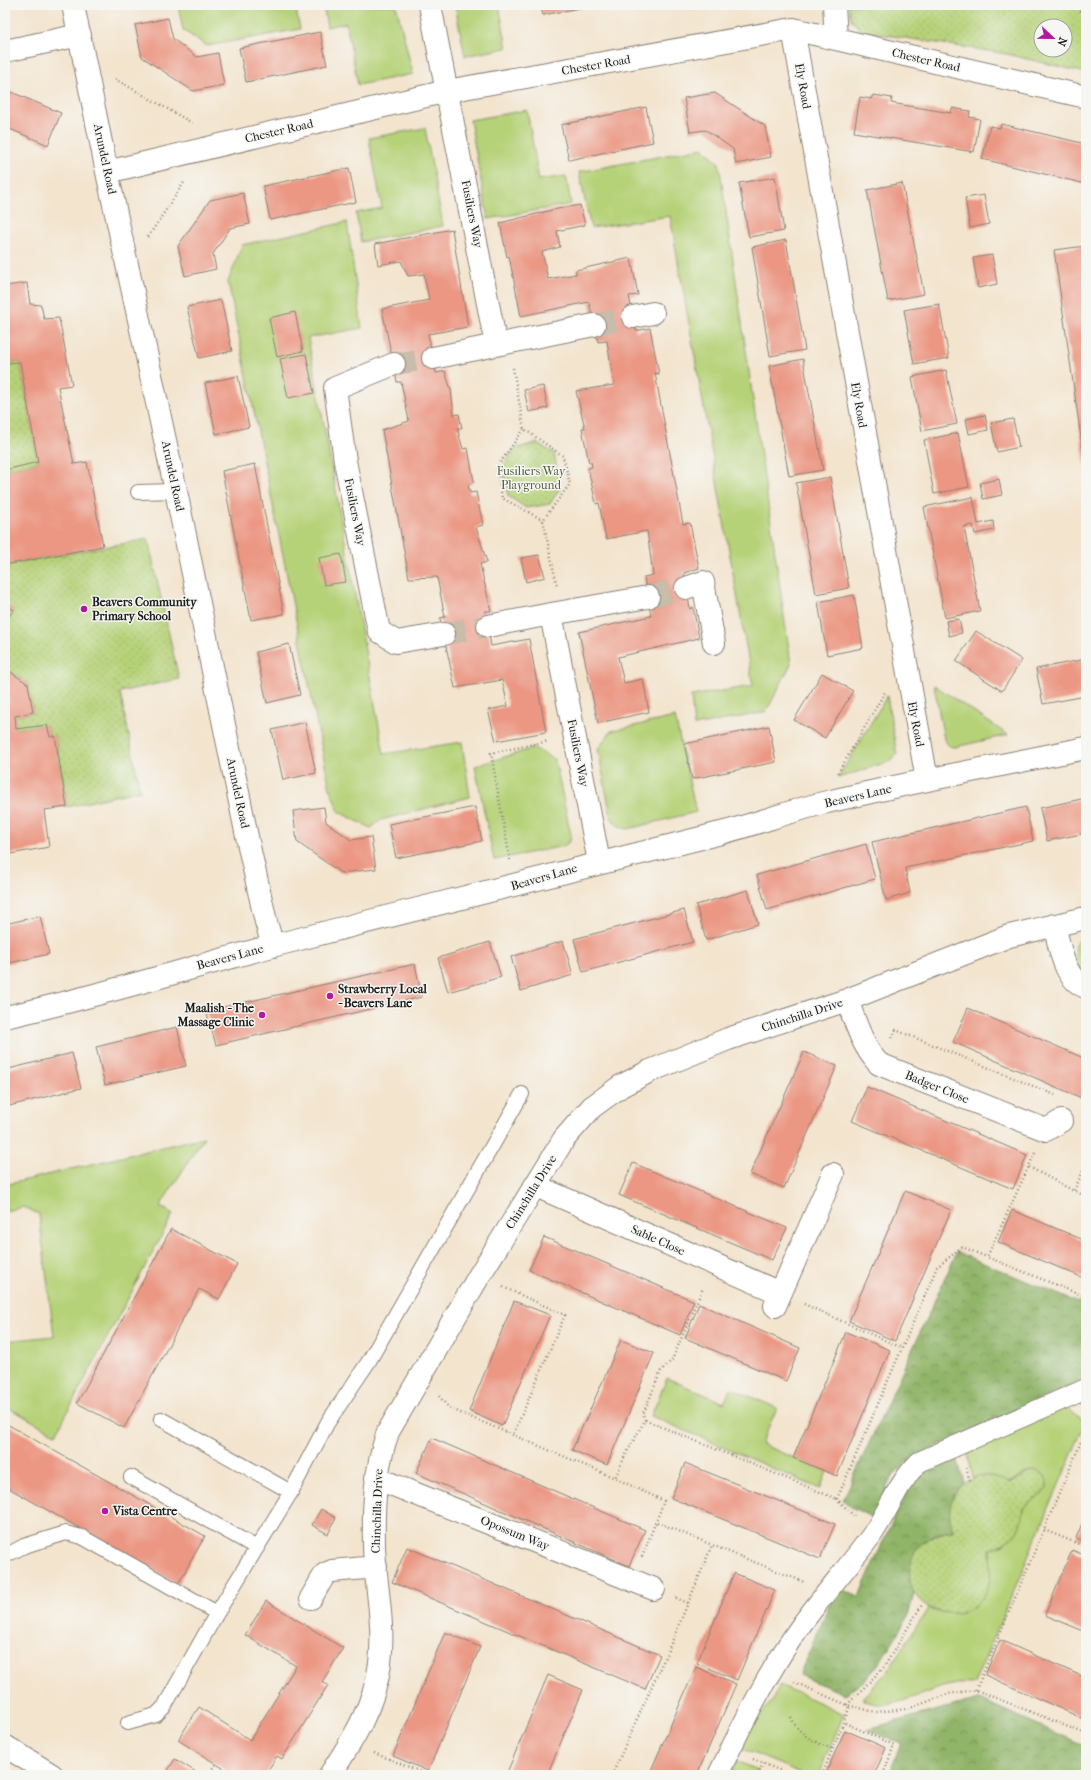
<svg xmlns="http://www.w3.org/2000/svg" width="1091" height="1780" viewBox="0 0 1091 1780" font-family="'IM FELL French Canon',serif">
<defs>
<pattern id="forest-crowns" width="20" height="18" patternUnits="userSpaceOnUse"><rect width="20" height="18" fill="#90b468"/><path d="M2 6a3 3 0 1 1 6 0M12 15a3 3 0 1 1 6 0" fill="none" stroke="#759255"/></pattern>
<pattern id="park-dots" width="8" height="8" patternUnits="userSpaceOnUse"><rect width="8" height="8" fill="#b6d278"/><path d="M2 2h.1M6 6h.1" fill="none" stroke="#9cb467" stroke-width="1.8" stroke-linecap="round"/></pattern>
</defs>
<rect width="100%" height="100%" fill="#f6f6f2"/>
<filter id="ink" filterUnits="userSpaceOnUse"><feTurbulence type="fractalNoise" baseFrequency=".025" numOctaves="2"/><feDisplacementMap in="SourceGraphic" scale="8" xChannelSelector="R" yChannelSelector="G"/><feConvolveMatrix kernelMatrix="1 2 1 2 8 2 1 2 1" color-interpolation-filters="sRGB"/></filter>
<filter id="wash" filterUnits="userSpaceOnUse"><feTurbulence type="fractalNoise" baseFrequency=".012" numOctaves="4" result="noise"/><feDisplacementMap in="SourceGraphic" scale="16" xChannelSelector="R" yChannelSelector="G"/><feGaussianBlur stdDeviation="0.9" result="paint"/><feColorMatrix in="noise" values="0 0 0 0 0 0 0 0 0 0 0 0 0 0 0 0 0 1.4 0 .05"/><feComposite in="paint" operator="in"/></filter>
<g filter="url(#wash)">
<rect width="100%" height="100%" fill="#f3e4ce"/>
<path fill="#b6d278" stroke="#69774a" d="M178,5H295L300,29L207,46L183,30Z
M323,5H396L413,74L358,85L346,23L327,27Z
M455,5H499L507,48L465,56Z
M527,110L539,180L566,176L571,204L488,219L470,120Z
M425,128L443,226L361,242L356,213L382,208L369,138Z
M703,148L719,163L791,664L766,712L694,726L691,696L753,686L670,216L591,228L579,172Z
M347,222L362,328L308,338L384,754L462,742L470,797L381,820L371,828L339,812L330,789L228,282L242,245Z
M934,685L1008,735L955,747C949,747 947,744 944,739Z
M887,696L897,755L888,762L838,778Z
M675,717L696,812L628,829C619,827 616,825 611,817L598,749L611,731Z
M534,748L555,760L571,835L570,841L564,846L494,860L475,766Z
M1086,936V975C1076,970 1076,955 1075,945L1082,937Z
M204,1137L160,1206L173,1214L56,1434L5,1406V1341L54,1336L39,1214L23,1207L5,1211V1185Z
M667,1378L724,1403L731,1388L777,1408L761,1444L827,1472L820,1489L651,1416Z
M1065,1406L1071,1412L1086,1421L974,1684C967,1684 959,1683 952,1685C925,1689 891,1714 864,1700V1696L888,1671L929,1607L934,1611C942,1610 970,1608 975,1605C993,1594 990,1567 990,1549L1004,1544L1022,1515L1023,1508L1045,1476C1034,1464 1020,1477 1008,1483C996,1477 987,1475 973,1478L967,1450Z
M780,1685L844,1714L818,1775H806L740,1748L749,1729L772,1701Z
M737,1761L758,1770L756,1775H731Z"/>
<path fill="url(#forest-crowns)" stroke="#566842" d="M957,1252L1086,1306V1379L909,1459L891,1478L873,1518L851,1507L843,1500Z
M956,1454L964,1483L954,1493L950,1517L954,1531L935,1534L923,1541L909,1579L914,1592L908,1617L880,1662L864,1682L844,1694L799,1675L837,1588L859,1596L891,1524L911,1484L928,1468Z
M979,1699L1086,1746V1775H888L901,1744L867,1729Z"/>
<path fill="url(#park-dots)" stroke="#69774a" fill-rule="evenodd" d="M848,5H1086V73L1007,54L861,31L851,19ZM1041,26H1065V50H1041Z
M5,352L8,363L20,362L38,462L5,470Z
M536,443L554,453L560,488L550,504L526,508L508,496L503,467L514,449Z
M148,539L179,679L120,692L140,790L67,807L55,736L50,737L47,725L16,729L15,716L33,712L28,684L5,668V621L14,610L5,604V565Z
M1035,1470C1044,1472 1048,1478 1047,1488L1044,1492L1023,1508C1021,1533 1012,1541 990,1549C990,1560 992,1572 989,1583C976,1636 892,1614 913,1557C919,1539 937,1533 954,1531C953,1526 950,1521 950,1516C948,1496 964,1477 985,1476C994,1475 1001,1479 1009,1483Z"/>
<g id="blocks">
<path fill="#eb9783" d="M540,5H590V6L543,15Z
M168,18L173,39L197,57L218,53L224,85L193,91L142,57L135,25Z
M320,32L327,65L246,82L239,48Z
M9,91L61,113L48,145L5,127V101Z
M715,93L765,126L771,157L736,164L733,149L706,130L690,132L684,98Z
M873,95L892,98L891,103L951,113L952,108L970,111L969,117L980,119L974,152L854,132L860,97L871,99Z
M646,107L653,142L569,160L561,125Z
M1001,124L1086,144V184L982,159L990,126L1000,128Z
M349,168L356,202L270,220L263,186Z
M775,177L784,231L749,237L739,183Z
M902,183L924,294L888,301L867,190Z
M243,193L250,224L230,228L213,254L216,269L185,276L178,246L210,200Z
M984,195L989,224L970,228L965,198Z
M580,205L585,225L557,231L560,247L542,252L548,279L576,274V270L631,258L638,295L629,296L636,331L650,328L659,374L655,373L683,524L690,523L699,568L684,573L690,609L693,607L699,638L618,657L624,683L643,679L649,712L598,723L579,632L651,616L644,577L653,575L647,531L606,539L599,503L596,504L588,468L592,467L591,462L589,463L582,428H585L576,391L614,385L607,341L598,342L589,302L521,316L509,256L507,257L500,223L552,210Z
M452,229L468,327L428,334L436,373L445,371L451,390L454,415L459,414L462,428H457L463,449L468,448L474,482L468,485L470,493L476,492L483,525L476,527L487,562L480,564L491,611H485L491,646L529,639L546,732L496,741L488,710L508,706L502,680L455,688L440,618L445,617L437,577L409,578L382,430L409,421L401,382H397L382,309L429,300L424,274L408,276L401,261L378,265L375,244Z
M786,240L805,350L770,356L752,247Z
M1086,246V466H1085L1054,250Z
M992,255L997,284L978,288L973,258Z
M27,283L30,304L41,305L44,319L59,318L72,385L58,387L74,464L87,462L103,546L5,565V470L38,462L20,362L8,363L5,352V286Z
M221,300L232,351L199,358L187,307Z
M939,304L949,358L914,364L904,310Z
M295,312L303,351L277,357L269,318Z
M306,354L314,393L288,398L280,359Z
M803,359L823,470L789,476L769,366Z
M946,370L957,424L922,431L912,377Z
M238,376L249,427L216,434L205,383Z
M543,386L548,408L529,412L524,390Z
M985,415L988,430L969,434L966,419Z
M1013,419L1019,447L997,452L991,423Z
M958,433L969,487L934,494L924,440Z
M255,464L284,614L251,620L222,471Z
M830,477L849,588L816,594L796,483Z
M999,479L1002,495L983,499L980,483Z
M973,497L978,524L993,521L994,530L975,534L973,525L964,527L980,611L945,618L924,507Z
M341,554L346,582L324,585L319,558Z
M539,555L545,577L526,582L521,558Z
M854,595L863,648L827,655L818,602Z
M5,604L14,610L5,621Z
M959,619L962,633L949,636L946,621Z
M976,631L1022,660L1002,691L956,661Z
M289,644L300,695L267,703L256,652Z
M1086,659V696L1043,704L1036,669Z
M5,668L28,684L33,712L15,716L16,729L47,725L50,737L55,736L67,807L44,810L49,847L5,855Z
M822,673L853,691L825,738L794,720Z
M305,722L316,773L283,780L272,730Z
M769,726L776,762L692,779L684,744Z
M1086,798V833L1047,841L1040,808Z
M324,807L326,822L351,840L371,837L376,869L341,873L297,842L293,811Z
M475,807L482,841L396,858L389,824Z
M1026,807L1033,841L905,868L910,893L886,900L872,842Z
M866,844L875,879L767,910L757,875Z
M748,890L758,924L706,940L696,905Z
M684,910L693,942L583,972L574,939Z
M40,916L49,954L5,964V924Z
M563,941L573,975L521,991L511,957Z
M490,942L501,977L448,992L438,958Z
M415,964L422,997L216,1045L206,1011Z
M968,1008L1086,1059V1100L953,1042Z
M177,1027L186,1066L105,1085L96,1047Z
M804,1052L837,1066L784,1188L750,1174Z
M72,1053L81,1088L5,1107V1070Z
M867,1087L1027,1155L1013,1189L852,1121Z
M633,1163L787,1228L772,1260L619,1195Z
M905,1191L951,1210L895,1341L849,1321Z
M1012,1210L1086,1241V1279L998,1242Z
M171,1229L237,1264L219,1299L199,1289L124,1428L77,1403Z
M544,1237L694,1301L680,1335L529,1270Z
M514,1301L550,1315L502,1426L469,1411Z
M699,1304L800,1348L786,1381L685,1338Z
M846,1332L890,1350L837,1476L793,1458Z
M621,1340L654,1353L607,1465L572,1450Z
M5,1423L205,1536L178,1584L5,1486Z
M432,1438L645,1530L629,1566L416,1473Z
M685,1463L835,1524L820,1559L671,1498Z
M321,1509L336,1518L328,1534L312,1525Z
M1086,1514V1542L1076,1538Z
M407,1547L660,1655L645,1689L392,1582Z
M1072,1550L1086,1556V1632L1045,1615Z
M734,1573L775,1590L737,1680L697,1663Z
M266,1601L343,1648L322,1682L328,1685L282,1759L277,1756L265,1775H234L178,1740L199,1707L250,1740L296,1666L245,1635Z
M445,1632L480,1647L428,1771L393,1756Z
M1000,1640L1086,1678V1720L985,1675Z
M696,1667L736,1684L697,1775H649Z
M548,1675L583,1690L547,1775H506Z
M845,1730L886,1748L874,1775H825Z
M175,1759L196,1772L194,1775H171L167,1772Z"/>
</g>
</g>
<g filter="url(#ink)">
<use href="#blocks" fill-opacity="0" stroke="#888075" stroke-width="1"/>
<g fill="none" stroke-linecap="round" stroke-linejoin="round">
<path stroke="#c8bcaa" stroke-width="22" stroke-dasharray="22 11" stroke-linecap="butt" d="M594,325L633,317
M394,364L433,358
M648,597L686,588
M444,634L488,626"/>
<defs>
<path id="service" d="M138,492L176,491
M161,1419L291,1492
M131,1477L257,1548
M5,1556L24,1546L66,1533L82,1537L217,1613
M128,1723L156,1715L164,1707L217,1613L291,1492L328,1422L369,1361L522,1094"/>
<path id="pedestrian" d="M718,1775C743,1723 768,1671 802,1624C824,1594 849,1566 871,1536C889,1511 896,1485 919,1462L1086,1389"/>
<path id="minor" d="M73,5L107,172L176,491L250,851L266,922L273,946
M430,5L496,345L433,358
M834,5L836,39
M793,29L927,780
M5,51L80,35
M107,172L447,91L793,29L1086,97
M633,317L653,313
M496,345L594,325
M394,364L335,388L345,461L379,631L396,642L444,634
M686,588L703,582L714,643
M551,614L648,597
M488,626L551,614L599,862
M1054,925C1060,946 1063,979 1086,987
M847,1000C856,1023 862,1046 879,1064L1046,1130L1061,1121
M5,1017C96,997 185,969 276,945C424,907 572,870 721,833C755,824 788,812 823,803C910,782 998,766 1086,748
M536,1186L780,1293
M775,1306L833,1174
M376,1478L654,1589
M311,1598L325,1574L332,1571L376,1567
M5,1746L52,1775
M330,1775C353,1740 375,1705 380,1663C385,1623 375,1584 374,1545C373,1506 375,1469 388,1432L479,1276L564,1139L592,1107L621,1086L650,1071L728,1039L847,1000L1009,936L1086,918"/>
</defs>
<use href="#service" stroke="#888075" stroke-width="16"/>
<use href="#pedestrian" stroke="#888075" stroke-width="22"/>
<use href="#minor" stroke="#888075" stroke-width="24"/>
<path stroke="#888075" stroke-width="2.5" stroke-dasharray="1 3" stroke-linecap="butt" d="M1074,5L1086,16
M115,79L194,124
M148,237L185,181
M513,368L524,429L563,456L570,484L543,520L557,586
M524,429L497,467L502,498L543,520
M838,773L885,692
M510,860L491,753L549,741
M892,1038L896,1030L1055,1095
M1035,1153L987,1257L1086,1297
M1086,1164L1074,1191L1086,1196
M1029,1167L1074,1191
M503,1287L565,1315L513,1435
M804,1304L902,1348
M439,1396L449,1408L615,1478
M645,1420L643,1414L661,1371L672,1360L703,1288
M966,1468L970,1480
M854,1516L837,1499L937,1267L962,1247L987,1257
M657,1522L712,1545
M1044,1530L1086,1547
M642,1557L664,1501L615,1478L625,1456L645,1420L837,1499
M676,1598L688,1603
M794,1682L847,1705L876,1712L908,1709L948,1694L976,1690L1086,1734
M976,1690L1086,1430
M847,1705L884,1667L923,1603
M791,1717C799,1736 814,1742 833,1749
M845,1723L894,1745L883,1775
M374,1753L429,1775
M753,1759L791,1775
M208,1775L216,1763
M612,1775L674,1637L712,1545L804,1582
M758,1775L763,1763
M822,1775L850,1706"/>
<use href="#service" stroke="#fff" stroke-width="14"/>
<use href="#pedestrian" stroke="#fff" stroke-width="20"/>
<use href="#minor" stroke="#fff" stroke-width="22"/>
</g>
</g>
<g fill="#b5179e" stroke="#f6f6f2" stroke-width="1.5">
<circle cx="84" cy="609" r="4"/>
<circle cx="330" cy="996" r="4"/>
<circle cx="262" cy="1015" r="4"/>
<circle cx="105" cy="1511" r="4"/>
</g>
<g text-anchor="middle" stroke-width="3" stroke-linejoin="round" paint-order="stroke">
<g font-size="12" fill="#1c1c1c" stroke="#f6f6f2">
<text transform="translate(926 60) rotate(13)" y="4">Chester Road</text>
<text transform="translate(596 65) rotate(-10)" y="4">Chester Road</text>
<text transform="translate(803 86) rotate(80)" y="4">Ely Road</text>
<text transform="translate(279 131) rotate(-13)" y="4">Chester Road</text>
<text transform="translate(105 159) rotate(78)" y="4">Arundel Road</text>
<text transform="translate(472 214) rotate(79)" y="4">Fusiliers Way</text>
<text transform="translate(859 405) rotate(80)" y="4">Ely Road</text>
<text transform="translate(173 476) rotate(78)" y="4">Arundel Road</text>
<text transform="translate(355 512) rotate(79)" y="4">Fusiliers Way</text>
<text transform="translate(916 724) rotate(79)" y="4">Ely Road</text>
<text transform="translate(578 753) rotate(79)" y="4">Fusiliers Way</text>
<text transform="translate(238 793) rotate(78)" y="4">Arundel Road</text>
<text transform="translate(858 796) rotate(-13)" y="4">Beavers Lane</text>
<text transform="translate(544 877) rotate(-16)" y="4">Beavers Lane</text>
<text transform="translate(230 957) rotate(-15)" y="4">Beavers Lane</text>
<text transform="translate(802 1015) rotate(-18)" y="4">Chinchilla Drive</text>
<text transform="translate(937 1087) rotate(22)" y="4">Badger Close</text>
<text transform="translate(531 1192) rotate(-58)" y="4">Chinchilla Drive</text>
<text transform="translate(658 1240) rotate(24)" y="4">Sable Close</text>
<text transform="translate(377 1511) rotate(-88)" y="4">Chinchilla Drive</text>
<text transform="translate(515 1533) rotate(22)" y="4">Opossum Way</text>
</g>
<g font-size="12" fill="#525c3c" stroke="#f6f6f2">
<text x="531" y="475">Fusiliers Way<tspan x="531" dy="14">Playground</tspan></text>
</g>
<g font-size="12" font-weight="bold" fill="#1c1c1c" stroke="#f6f6f2" text-anchor="start">
<text x="92" y="606">Beavers Community<tspan x="92" dy="14">Primary School</tspan></text>
<text x="338" y="993">Strawberry Local<tspan x="338" dy="14">- Beavers Lane</tspan></text>
<text x="254" y="1012" text-anchor="end">Maalish - The<tspan x="254" dy="14">Massage Clinic</tspan></text>
<text x="113" y="1515">Vista Centre</text>
</g>
</g>
<rect width="1091" height="1780" fill="none" stroke="#f6f6f2" stroke-width="20"/>
<g transform="translate(1053 38) rotate(112)"><circle r="19" fill="#f6f6f2" stroke="#9f9f9c"/>
<path d="M0-3L7 15L0 10L-7 15Z" fill="#b5179e"/>
<text y="-6" font-size="11" font-weight="bold" text-anchor="middle" fill="#1c1c1c">N</text>
</g>
</svg>
